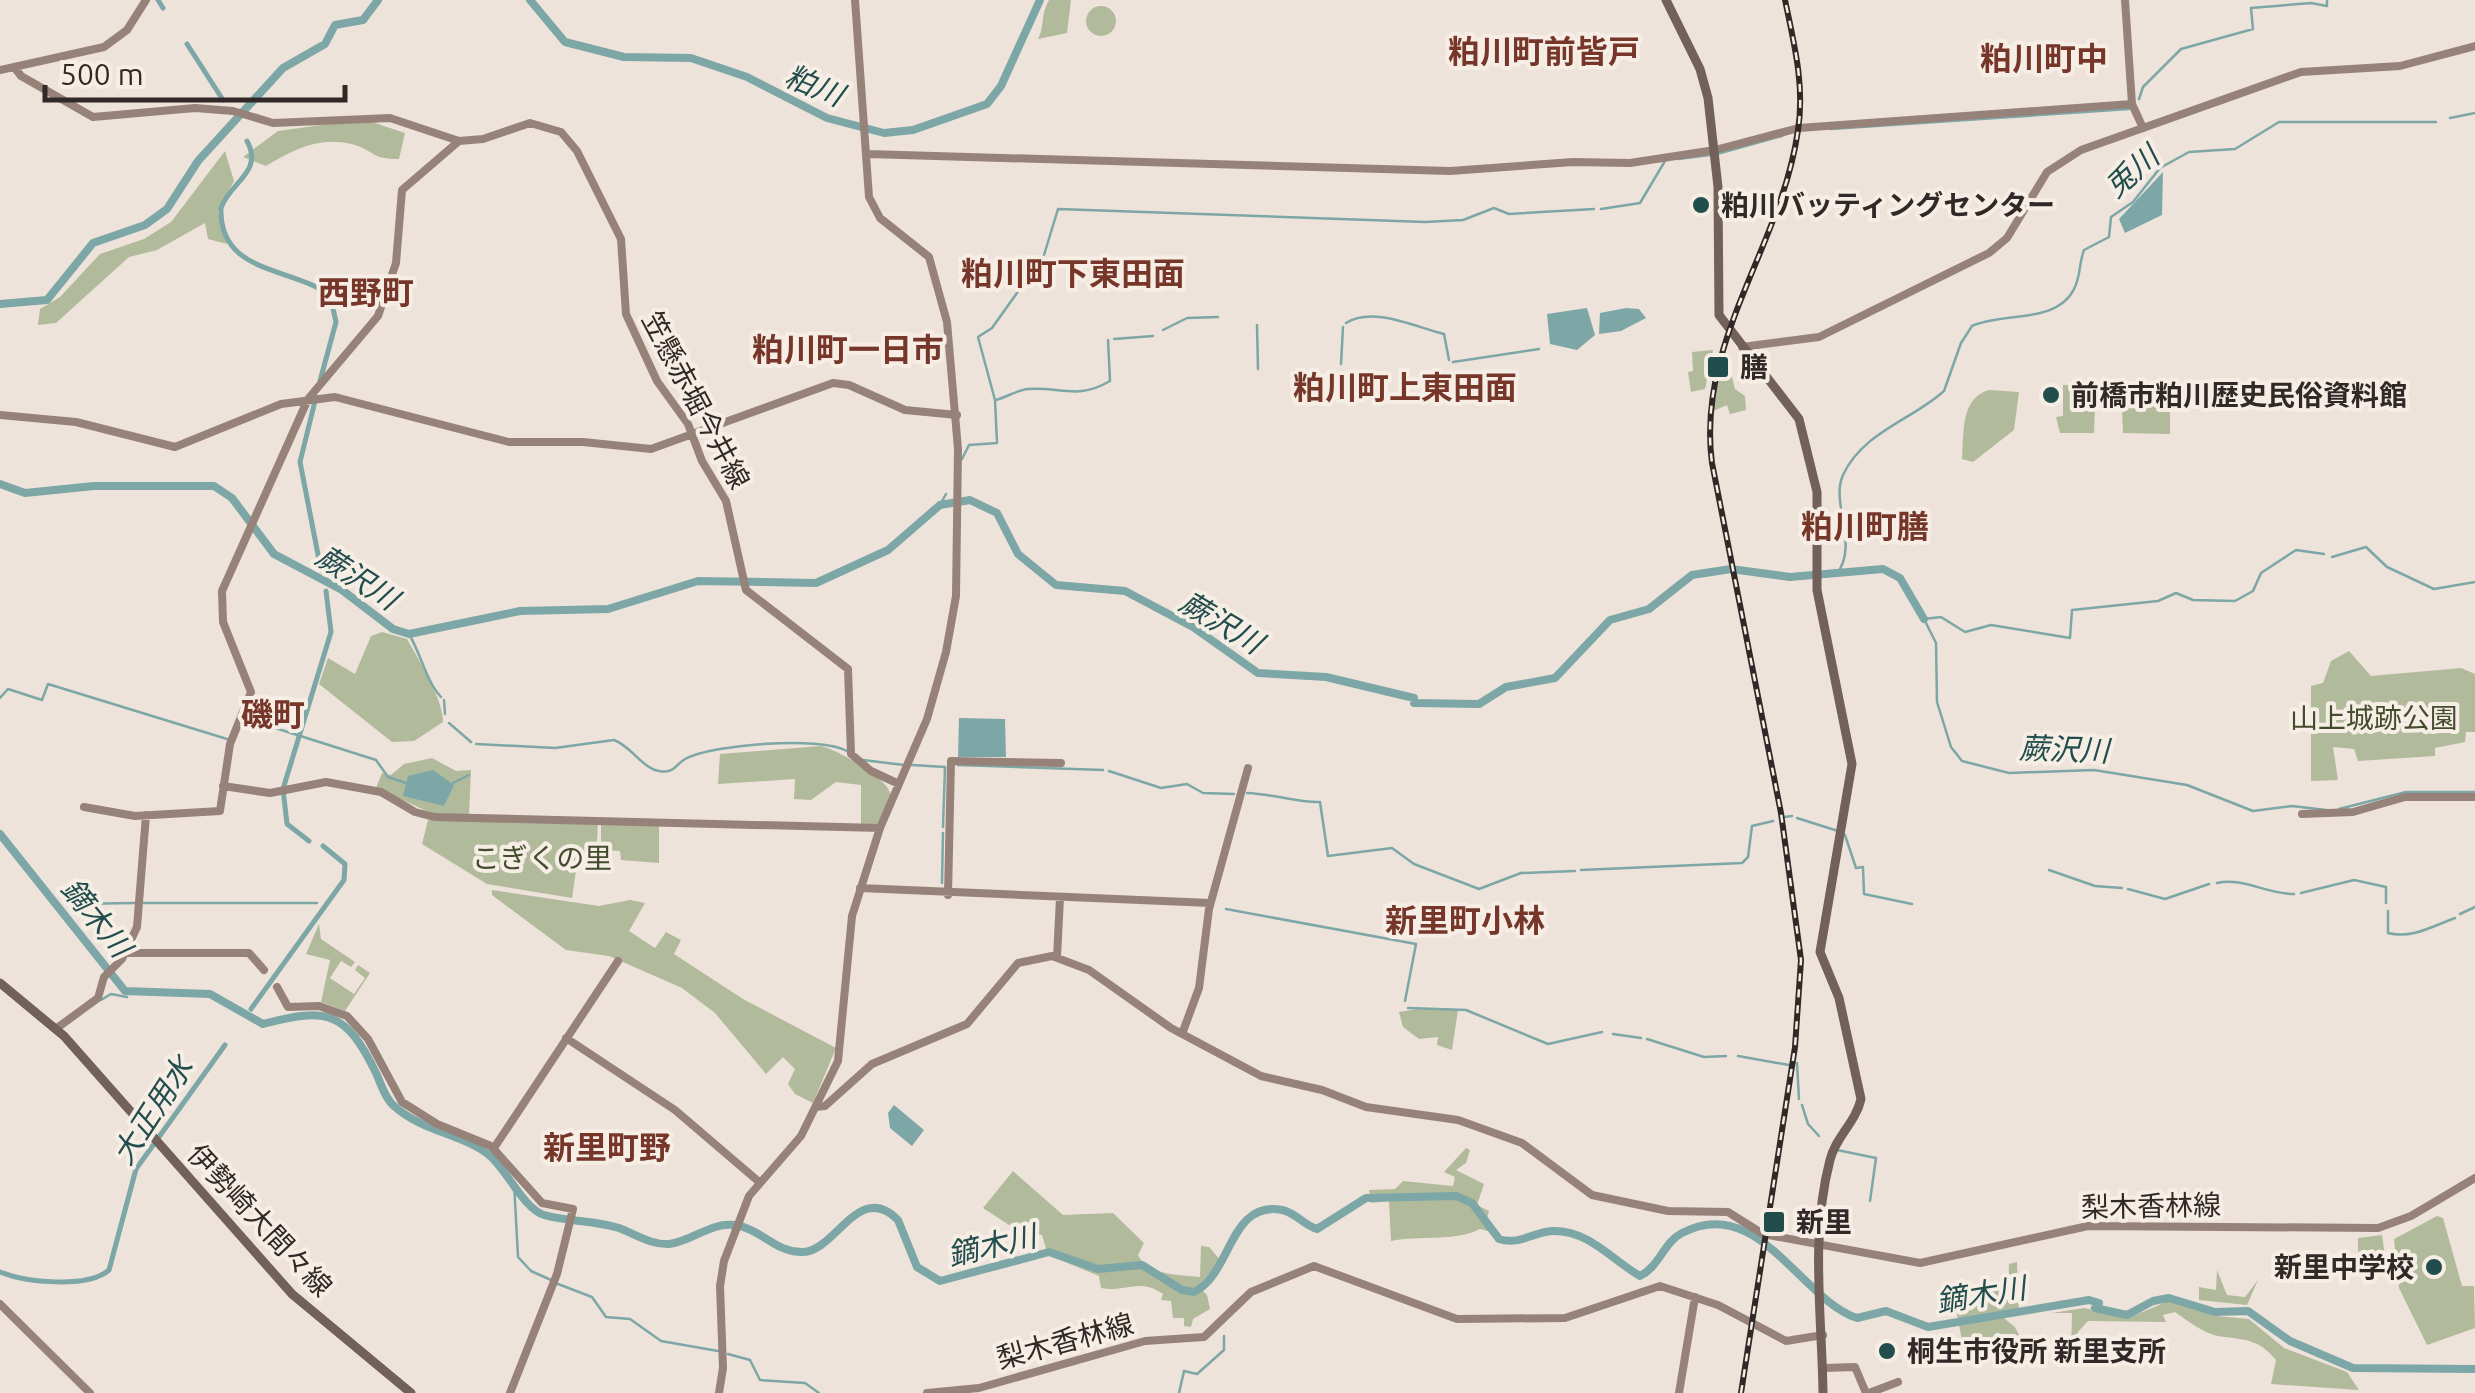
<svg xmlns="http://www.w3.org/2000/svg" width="2475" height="1393" viewBox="0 0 2475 1393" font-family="Ubuntu,'Noto Sans JP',sans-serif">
<rect width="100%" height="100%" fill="#eee3da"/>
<path fill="#b2ba9c" d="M1049,0H1071L1067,33L1038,39C1045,26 1040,16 1049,0Z
M1086 21a15 15 0 1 1 30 0a15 15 0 1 1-30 0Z
M343,122H372L405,133L399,159C371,159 376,152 355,145C321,135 294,149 266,166L243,157L278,131Z
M225,151L234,181L218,211L227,244L208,239L205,223L157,250L129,257L56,323L38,325L40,309L60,297L100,254L144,239L171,222Z
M1713,350L1705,389L1691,392L1688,372L1693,371L1692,352Z
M1725,350L1735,389L1745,396L1746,410L1730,414L1727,405L1713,411Z
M2063,385H2170V434L2123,433L2122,408H2095L2094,433H2060L2056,417L2063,416Z
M1989,390L2019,392L2014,430L1973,462L1962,459C1964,434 1960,398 1989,390Z
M382,632L407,639C420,662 443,699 443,722L414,741L392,742L319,684L328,658L355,674L371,636Z
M2349,651L2371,676L2461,668L2475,674V732H2466L2465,742L2435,748V756L2358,761L2354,749L2333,747L2338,780L2311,781V686L2323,683L2331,661Z
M821,746C834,748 893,781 890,795C889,803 882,816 878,825L861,824V785L836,782L811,800L794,799L795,779L718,784L720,754Z
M432,758L456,771L471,770L469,815L431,813L376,788L382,773L391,775L404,764Z
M428,820L598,823L596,858L578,856L572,898L487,884L422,844Z
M601,824L659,825V863L621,860L620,851L601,850Z
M492,890L599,906L630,900L645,903L629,931L655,948L666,932L681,940L674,954L743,999L836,1048L813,1103L795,1094L788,1084L795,1069L783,1057L766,1074L715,1013L682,988L609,956L566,950L492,895Z
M319,924L321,939L355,962L351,967L341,961L330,978L354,994L365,978L355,970L358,965L370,973L345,1011L321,1002L330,960L306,954Z
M1424,1008L1458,1010L1452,1050L1437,1045L1438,1037L1419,1039L1403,1027L1399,1012Z
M1466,1148L1470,1150L1466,1163L1456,1170L1484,1184L1477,1205L1489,1211L1487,1218L1495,1233L1480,1229C1455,1242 1420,1235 1391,1241L1389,1201L1371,1203L1369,1190L1395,1189L1403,1181L1453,1186L1455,1177L1444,1172Z
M1013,1171L1063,1215L1113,1213L1144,1243L1138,1255C1148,1275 1178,1275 1200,1277L1201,1246L1209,1247L1221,1261L1198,1286L1207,1295L1210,1309L1193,1319L1191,1327L1184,1326V1318H1173L1171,1301L1161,1300L1163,1294C1140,1277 1125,1293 1101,1288L1099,1276L1048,1255L1042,1235L1020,1232L983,1208Z
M2437,1216L2443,1218L2462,1286H2474L2475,1328L2427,1345L2399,1288L2394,1239Z
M2382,1235L2387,1271L2358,1272V1238Z
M2017,1262L2019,1313L2000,1315L2015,1327L2022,1341L1992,1355L1936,1366L1932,1351L1962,1340L1956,1310L1988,1303V1289L2008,1288L2009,1264Z
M2217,1270L2227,1295L2245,1297L2258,1280L2247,1305L2199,1300V1287L2216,1290Z
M2171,1300L2216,1316L2249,1319L2284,1348L2347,1372L2359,1390L2271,1384L2276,1360C2258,1338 2244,1340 2218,1336C2203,1333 2188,1321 2175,1312L2163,1315L2166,1322L2088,1321L2078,1332L2080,1350L2071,1353L2072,1313H2052L2084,1308L2128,1318Z"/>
<path fill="#7ca7a6" d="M2163,172L2162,215L2125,233L2119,219Z
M1587,308L1595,335L1577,350L1550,344L1547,314Z
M1626,308L1639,309L1646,318L1621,331L1599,334L1600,313Z
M959,718L1005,719L1006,757H958Z
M433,770L454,785L444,806L403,796L408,776Z
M894,1105L924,1130L912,1146L890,1128L888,1113Z"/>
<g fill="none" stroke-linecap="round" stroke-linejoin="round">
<path stroke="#7ca7a6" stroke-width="2.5" d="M2139,99L2143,87L2181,49L2253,29L2251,8L2311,3L2327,6V0
M2450,118L2475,113
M1831,129L2129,109
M1717,154L1782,136
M1678,159L1710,155
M1601,209L1640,203L1665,161
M1346,323C1373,306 1415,327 1444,334L1449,360
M1257,325L1258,369
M1163,330L1187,318L1218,317
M1114,339L1153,336
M1453,362L1539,349
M1341,364L1343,327
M996,400C1007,397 1017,390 1028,389C1063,387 1077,400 1110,381L1108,340
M962,459L969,445L997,443L995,400L978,337L992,328L1044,255L1058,209L1425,222L1463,220L1494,208L1509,214L1594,209
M940,505L946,494
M2324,554L2296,550L2261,573L2253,591L2235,601L2193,600L2176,593L2158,601L2072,610L2070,638L1991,625L1965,632L1941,617L1924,619L1936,643L1937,702L1951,747L1962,761L2009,773L2094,770L2187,785L2253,811L2292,806L2326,810
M2332,557L2366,547L2387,567L2434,589L2475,582
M1836,575C1860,545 1830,503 1843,475C1863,432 1912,420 1944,391L1961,343L1972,326C2003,312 2057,324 2074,289C2081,276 2079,262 2084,250L2109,237L2111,217L2133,202L2160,168L2189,152L2235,149L2279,122H2436
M409,634C421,654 426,681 441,697
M0,698L8,689L42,700L48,684L227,739
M444,700L445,714
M449,723L471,742
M241,726H269L376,760L388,777L406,783
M476,744L555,748L614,740C631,746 642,768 659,771C674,774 675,765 685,759C713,744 820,736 847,751
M863,760L904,765
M912,765L945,767L943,827
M958,765L1103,770
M1109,771L1161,788L1187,784L1203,793L1234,794
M453,783L469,775
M1247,793C1274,794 1298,803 1320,802L1328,856L1392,848L1414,864L1479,889L1521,873L1575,871
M2339,809L2406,792H2475
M1784,817L1792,816
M1797,818L1838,831
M1845,835L1856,868L1863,867L1864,894L1912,904
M1581,870L1742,863L1748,857L1752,826L1773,821
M2049,870L2095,886L2122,888
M942,883L943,833
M2217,883C2243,877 2266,894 2294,894
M2128,889L2165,899L2209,884
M2301,893L2354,880L2386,887V903
M143,903H317
M68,904L135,903
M1226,909L1416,944L1405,1001
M2388,911V933C2412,939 2433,926 2455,918
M2460,914L2475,907
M101,1000L111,994L127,997
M1408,1008L1466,1010L1548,1044L1602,1032
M1613,1034L1641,1038
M1647,1039L1704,1057L1726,1056
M1738,1056L1789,1065
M1797,1063L1799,1099
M1802,1105L1808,1124L1819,1136
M1837,1150L1876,1158L1870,1201
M514,1182L518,1257L531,1271L551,1280
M558,1284L592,1297L606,1317L630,1319L661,1341L718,1351
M728,1354L750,1360L760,1380L805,1383L819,1393
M1179,1393L1184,1371L1197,1374L1224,1350V1336"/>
<path stroke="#7ca7a6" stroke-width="5" d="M158,0L163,8
M187,44L223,100
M247,141C264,172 230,182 221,208C219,274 289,266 330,295L336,322L320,381
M316,397L300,462L321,570
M309,841L287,824L283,789L331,632L326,591
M251,1009L344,880L345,864L323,846
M0,1272C25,1282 87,1289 109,1270L136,1169L225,1045"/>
<path stroke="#7ca7a6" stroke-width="8" d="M530,0L565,42L624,57L691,58L747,77L827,118L884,133L913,130L987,104L1001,86L1040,0
M0,304L47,300L93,243L145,225L167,209L198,161L283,68L325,44L335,25L363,20L378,0
M0,484L25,493L94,486H214L232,498L274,554L342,590L393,629L409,634L520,611L608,609L698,581L816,583L888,550L940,505L970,500L997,513L1018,554L1056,585L1125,591L1193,627L1258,673L1326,677L1414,698V703L1479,704L1506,687L1555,678L1610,620L1649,609L1692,575L1731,569L1790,577L1883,569L1900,578L1924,619
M0,834L125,991L210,994L263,1024C327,1007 346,1011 376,1073C381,1084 385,1098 394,1106C423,1132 463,1134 489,1155C507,1170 524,1209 544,1215C568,1222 595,1220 619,1228C635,1234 651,1245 669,1244C691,1242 711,1222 734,1225C761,1228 775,1253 803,1252C836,1251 859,1180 898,1220L917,1267L940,1281L1049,1252L1098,1269L1142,1265L1182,1290L1194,1292C1232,1274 1229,1200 1282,1210C1296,1213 1304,1225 1317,1229L1366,1198L1456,1196L1472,1203L1499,1239C1520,1246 1534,1231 1554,1231C1590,1231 1612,1260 1640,1276C1659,1267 1664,1242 1682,1233C1758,1193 1800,1299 1857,1318L1886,1311L1928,1327L2089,1300L2099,1303L2095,1308L2127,1315L2153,1301L2169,1298L2215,1312L2248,1311L2290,1341L2353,1368L2475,1369"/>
<path stroke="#978279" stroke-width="8" d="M2125,0L2132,104L2143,128
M15,68L21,76L93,117L195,108L233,111L273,123L390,118L459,141L483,139L530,123L561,132L577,151L621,239L626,314L657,381L688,424L702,461L726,501L746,590L848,669L851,754L871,771L899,784
M0,70L104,47L127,30L146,0
M868,154L1450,171L1573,162L1630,163L1715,150L1799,128L2132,104
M1742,347L1819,337L1989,253L2007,238L2047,172L2081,150L2301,72L2400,66L2475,46
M0,415L76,422L175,447L281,404L335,397L509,442H583L651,449L833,383L849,385L905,410L957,415
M223,786L270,793L326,782L381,792L415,812L434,817L880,828
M84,807L135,816L220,811L230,744L251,692L223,622L222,591L308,399L378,316L396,263L402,190L459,141
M2302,814L2353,812L2405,797H2475
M860,888L1210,903
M948,895L951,761L1061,763
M126,953H249L264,970
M1057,957L1060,898
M277,987L288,1007L319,1006L347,1016L368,1039L402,1102L437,1124L491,1146L542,1203L573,1209L557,1274L510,1393
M57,1028L98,998L104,977L122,959L137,927L146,815
M1182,1034L1199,988L1209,909L1248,768
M566,1038L675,1110L758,1181
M816,1107L825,1106L872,1064L967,1024L1018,963L1052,956L1089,970L1171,1028L1261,1076L1322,1090L1366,1107L1458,1120L1522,1143L1592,1195L1668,1211L1728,1212L1763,1234L1920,1263L2088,1226L2378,1228L2411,1216L2475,1178
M494,1148L618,961
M0,1304L90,1393
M1823,1368L1855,1367L1866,1393
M719,1393L723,1368L720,1286L724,1261L749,1196L801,1136L838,1061L852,916L880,828L927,719L946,652L956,596L958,449L947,322L929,257L880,218L869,197L855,0
M927,1393L979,1388L1145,1341L1204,1337L1251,1292L1314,1266L1457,1319L1565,1318L1660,1286L1718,1305L1786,1341L1823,1335
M1679,1393L1695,1297
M1869,1393L1898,1382"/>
<path stroke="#72605a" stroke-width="9" d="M1666,0L1700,69L1708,98L1718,187L1719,315L1799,419L1817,492V590L1852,764L1820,952L1839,998L1861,1099C1856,1122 1835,1138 1830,1160C1810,1236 1822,1316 1823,1393
M0,983L64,1036L292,1294L411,1393"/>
<defs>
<path id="rail" d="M1741,1393L1795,1047L1801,960L1781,813L1712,463C1696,341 1782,246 1798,130C1805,86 1794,43 1785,0"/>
</defs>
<use href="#rail" stroke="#312927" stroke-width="6"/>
<use href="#rail" stroke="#f6ede5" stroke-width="2.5" stroke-dasharray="8" stroke-linecap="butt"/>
</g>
<g fill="#224d4d" stroke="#f6ede5" stroke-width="4">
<circle cx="1701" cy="205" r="10"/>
<rect x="1706" y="355" width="24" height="24" rx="5"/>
<circle cx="2051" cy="395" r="10"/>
<rect x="1762" y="1210" width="24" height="24" rx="5"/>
<circle cx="2434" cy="1267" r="10"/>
<circle cx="1887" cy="1351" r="10"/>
</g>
<g text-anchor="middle" stroke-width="8" stroke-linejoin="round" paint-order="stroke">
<g font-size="28" font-weight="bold" fill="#312927" stroke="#f6ede5" text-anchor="start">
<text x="1721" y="215">粕川バッティングセンター</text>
<text x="1740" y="377">膳</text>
<text x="2071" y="405">前橋市粕川歴史民俗資料館</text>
<text x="1796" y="1232">新里</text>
<text x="2414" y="1277" text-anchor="end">新里中学校</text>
<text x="1907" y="1361">桐生市役所 新里支所</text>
</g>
<g font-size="28" fill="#312927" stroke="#f6ede5">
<text transform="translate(696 400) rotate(62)" y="10">笠懸赤堀今井線</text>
<text transform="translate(2151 1206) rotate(-1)" y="10">梨木香林線</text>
<text transform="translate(260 1220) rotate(47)" y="10">伊勢崎大間々線</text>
<text transform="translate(1065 1341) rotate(-15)" y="10">梨木香林線</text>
</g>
<g font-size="28" fill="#434d2e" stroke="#f6ede5">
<text x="2374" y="728">山上城跡公園</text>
<text x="542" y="868">こぎくの里</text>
</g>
<g font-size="30" font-style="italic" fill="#224d4d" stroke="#f6ede5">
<text transform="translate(814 86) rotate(22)" y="10">粕川</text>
<text transform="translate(2132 172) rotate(-41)" y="10">兎川</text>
<text transform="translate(357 578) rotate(33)" y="10">蕨沢川</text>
<text transform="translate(1221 623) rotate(31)" y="10">蕨沢川</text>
<text transform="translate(2064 750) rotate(2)" y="10">蕨沢川</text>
<text transform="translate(96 918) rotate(51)" y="10">鏑木川</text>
<text transform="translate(153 1111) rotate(-57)" y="10">大正用水</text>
<text transform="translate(992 1246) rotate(-13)" y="10">鏑木川</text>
<text transform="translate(1981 1295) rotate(-9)" y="10">鏑木川</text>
</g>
<g font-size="32" font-weight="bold" fill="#76372a" stroke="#f6ede5">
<text x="1544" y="63">粕川町前皆戸</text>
<text x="2044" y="70">粕川町中</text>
<text x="1073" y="285">粕川町下東田面</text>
<text x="366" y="304">西野町</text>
<text x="848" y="361">粕川町一日市</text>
<text x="1405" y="399">粕川町上東田面</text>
<text x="1865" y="538">粕川町膳</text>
<text x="273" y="726">磯町</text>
<text x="1465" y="932">新里町小林</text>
<text x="607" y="1159">新里町野</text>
</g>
</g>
<path d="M45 85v15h300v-15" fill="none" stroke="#312927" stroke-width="5"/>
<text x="60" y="85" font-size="30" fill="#312927" stroke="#f6ede5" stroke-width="8" paint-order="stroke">500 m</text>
</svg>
